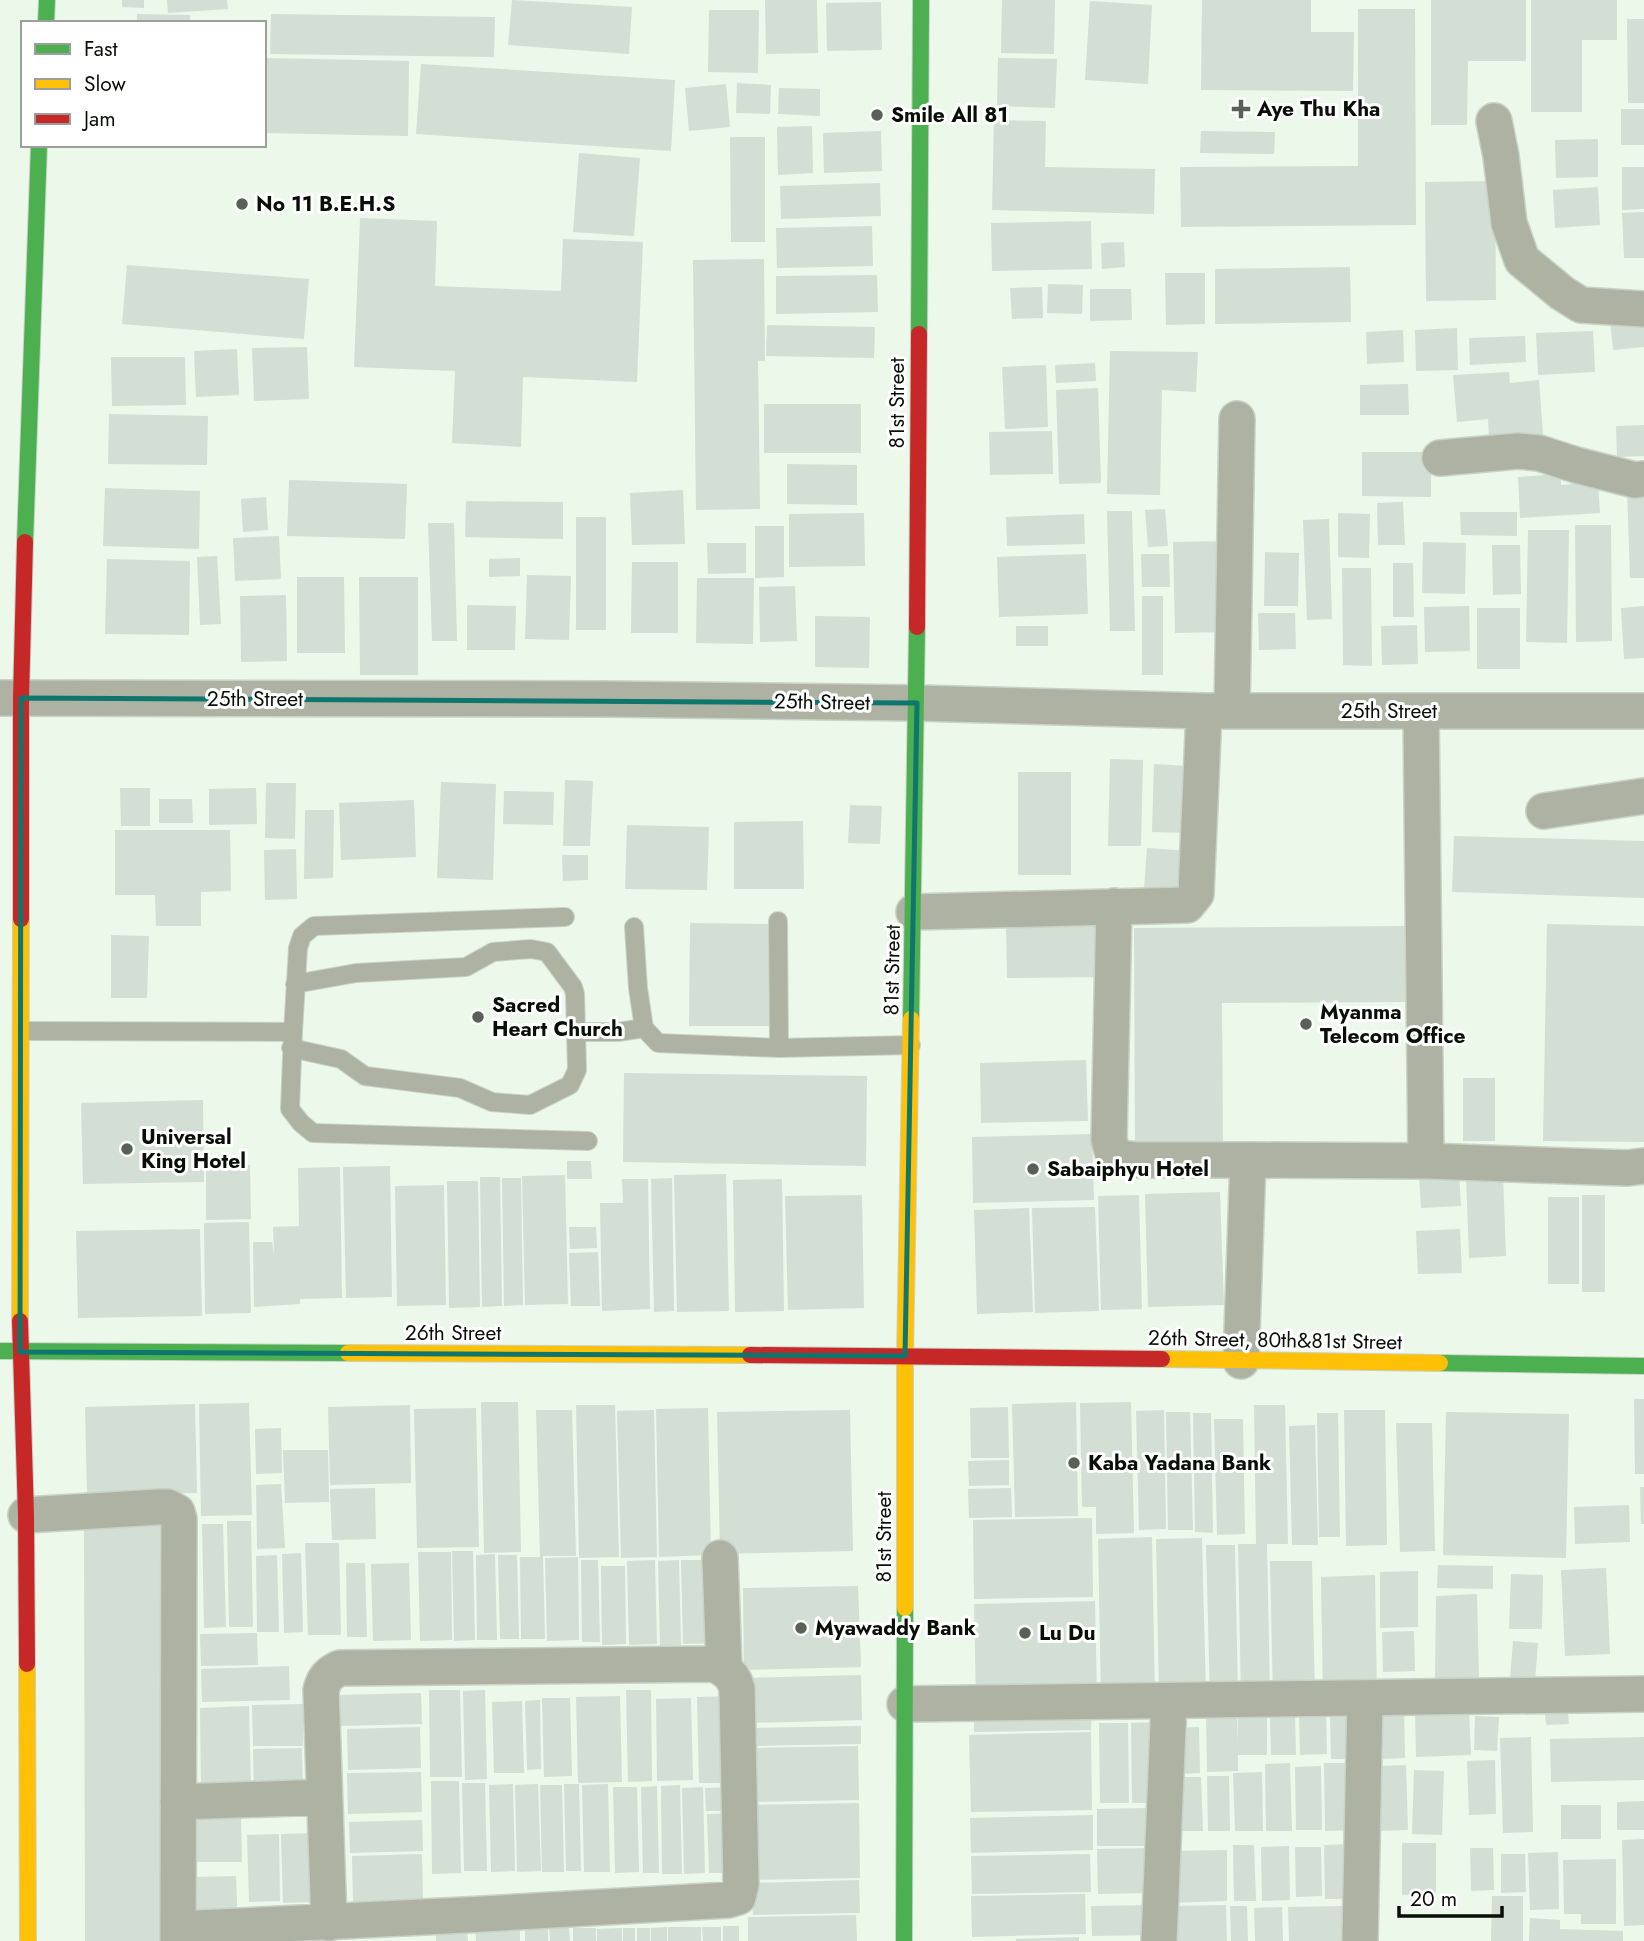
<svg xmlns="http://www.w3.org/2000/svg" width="1644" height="1941" viewBox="0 0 1644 1941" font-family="Jost,sans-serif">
<rect width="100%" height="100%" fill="#ecf8ea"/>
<path fill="#d3ded5" d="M122,0H144V8L122,7Z
M167,0H227L228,9L168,13Z
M512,0L632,7L629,54L508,45Z
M765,0H817L818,53L766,54Z
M1002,0H1055L1054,54L1001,53Z
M1202,0H1311V32H1354L1353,91L1201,90Z
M1431,0H1526V61H1468L1467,125H1431Z
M1531,0H1617V40H1582V112H1531Z
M1090,1L1152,5L1148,84L1085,80Z
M881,2L882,50L827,51L826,3Z
M1358,9H1415L1416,225L1181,227L1180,167L1358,166Z
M709,10H759L758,73L708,72Z
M137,14L190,15V23H137Z
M271,14L495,17L494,57L270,54Z
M1627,19H1644V103H1628Z
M264,58L409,61L408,136L264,133Z
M998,58L1057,59L1055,108L997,106Z
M421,64L675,80L671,151L416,134Z
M737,83L771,85L770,114L736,113Z
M726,84L730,127L689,131L685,88Z
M779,88L820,89V116L778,114Z
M1621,109H1644V145H1621Z
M994,120L1046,121L1045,167L1155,169L1154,214L992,210Z
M812,126L813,173L778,175L777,127Z
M881,131L882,171L824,173L823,133Z
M1201,131L1275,132L1274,154L1200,153Z
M730,137H765V242H731Z
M1598,139V177L1556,178L1555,140Z
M579,153L640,158L634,236L573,232Z
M1622,167H1644V209L1622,210Z
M1495,181L1496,300L1426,301L1425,182Z
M880,183L881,216L781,219L780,186Z
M1598,187L1600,225L1555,228L1553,190Z
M1644,212V258H1624L1622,213Z
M360,218L437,221L435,286L561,291L563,239L643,242L637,382L523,377L521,447L452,443L455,371L354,367Z
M1091,221L1092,269L992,271L991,223Z
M872,226L873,266L777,268L776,228Z
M1124,242L1125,267L1102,269L1101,243Z
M764,259L765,361H758L760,509L696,510L693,260Z
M127,265L309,279L304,339L122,324Z
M1350,267L1351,322L1215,324V269Z
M1165,273H1205V324L1166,325Z
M877,275L878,312L776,314V276Z
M1048,284L1083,285L1082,314L1047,313Z
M1042,287L1043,318L1012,319L1010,288Z
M1090,289H1131L1132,320L1090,321Z
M1644,315V347L1613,350L1610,319Z
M767,325L875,327L874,358L766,356Z
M1457,328L1458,370L1416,371L1415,330Z
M1403,330L1404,362L1367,364L1366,332Z
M1593,331L1595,372L1538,375L1536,333Z
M1525,336L1526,362L1470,365L1469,338Z
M307,347L309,399L254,401L252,348Z
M237,349L239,395L196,397L194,351Z
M1110,351L1198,352L1196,392L1162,390L1160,495L1107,494Z
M111,357H185L186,405L112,406Z
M1095,363L1096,381L1056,383L1055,365Z
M1046,365L1048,427L1005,429L1002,367Z
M1509,372L1510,383L1539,380L1543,434L1489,437L1488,419L1457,422L1453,375Z
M1408,384L1409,415H1360V385Z
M1098,388L1101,483L1059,484L1056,390Z
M764,404H861V453H764Z
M109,414L208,416L207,465L108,464Z
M1644,425V456L1617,457L1616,426Z
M1052,431L1053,474L990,475L989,432Z
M1362,452H1431V497L1362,496Z
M787,464L857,465V505L787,504Z
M1561,474V485L1598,482L1600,513L1520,518L1518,477Z
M289,480L407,484L405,539L287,536Z
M105,488L200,491L199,549L103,546Z
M1627,489H1644V578H1630Z
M683,490L685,544L632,545L630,493Z
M266,497L268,530L243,532L241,499Z
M466,501L563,502V539L465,537Z
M1403,502L1405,545H1378L1377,503Z
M1165,509L1168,546L1148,547L1145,510Z
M1107,511H1132L1135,631H1110Z
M1460,512H1517V536L1461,535Z
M864,513L865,566L789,567V514Z
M1338,513L1370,514L1369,558L1338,557Z
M1084,514L1085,544L1007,546L1006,517Z
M576,517H606V630H576Z
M1329,519L1332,619L1307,620L1303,520Z
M428,523H454L457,641H432Z
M1575,525H1611L1612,641L1576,642Z
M755,526H784V577L755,578Z
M1528,530H1569L1567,643L1526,642Z
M279,536L281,579L235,581L233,538Z
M1228,541L1229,632L1175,633L1173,542Z
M1423,542L1466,543L1465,594L1422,593Z
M707,543H746V573L708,574Z
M1492,545H1520L1521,594L1493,595Z
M1265,552L1299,553L1298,606H1264Z
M1086,554L1088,614L999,617L997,557Z
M1141,554H1169L1170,587H1142Z
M217,556L221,624L200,625L197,557Z
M520,558V576L489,577V559Z
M107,559L190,561L189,635L105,634Z
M632,562H678V633H631Z
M1393,563H1413L1414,617H1393Z
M1342,568H1371L1372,666L1343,665Z
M527,575L571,576L569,640L525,639Z
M297,577H344L345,653H297Z
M359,577H418V675H360Z
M697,578H754L753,644L696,643Z
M795,586L797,641L760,642L759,587Z
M286,595L287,661L241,662L240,596Z
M1142,596H1163V675H1142Z
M467,605L516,606L515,650H467Z
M1469,606L1470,651L1425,652L1424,607Z
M1644,606V658L1624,659L1621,608Z
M1477,608H1520V669H1477Z
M1258,613H1295L1296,649L1259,650Z
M815,616L870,617L869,668L815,667Z
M1417,625L1418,664L1382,665L1381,626Z
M1016,626H1048V646H1016Z
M1110,759L1143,760L1141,846H1108Z
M1154,764L1188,766L1186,833L1152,832Z
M1018,772H1071V875H1018Z
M565,780L593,781L590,846H563Z
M441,782L496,784L493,880L437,878Z
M266,783H296L295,839L265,838Z
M120,788H150V826H121Z
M256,788L257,824L209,825V789Z
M504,791L554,792L553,825L503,824Z
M159,799H192L193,823H159Z
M414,800L416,857L341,860L339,803Z
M850,805L882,806L880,844L848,843Z
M305,810H334L333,878L304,879Z
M803,821L804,889H734V822Z
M627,825L709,827L707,890L625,889Z
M115,830H230L231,891L201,892V926H156L155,895H115Z
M1454,836L1644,841V898L1452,892Z
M1147,848L1190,851L1187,893L1144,890Z
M296,849L297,899L265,900L264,850Z
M562,855H588V880L563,881Z
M1101,920V977L1007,978L1006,922Z
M690,923L773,924L772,1026H689Z
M1547,924L1644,926V1142L1543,1141Z
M1405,926L1406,1002L1222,1003L1223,1148H1135L1134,928Z
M111,935L149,936L147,998H111Z
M1086,1060L1088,1121L981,1123L980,1063Z
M624,1073L867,1076L866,1166L623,1162Z
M1463,1078H1495V1141H1463Z
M203,1100L204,1182L83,1184L81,1103Z
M1092,1134L1094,1200L973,1203L972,1137Z
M567,1161H591L592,1179H567Z
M250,1165L251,1219L206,1220V1166Z
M390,1166L392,1297L346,1298L343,1167Z
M340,1167L342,1298L300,1299V1304L254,1307L253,1242H272L274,1254L273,1227L299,1226L298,1168Z
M1459,1173L1461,1206L1421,1208L1419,1175Z
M726,1174L729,1311L677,1312L674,1175Z
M565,1175L568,1304L525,1305L522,1176Z
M1503,1175L1506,1256L1469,1258L1466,1176Z
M480,1177H500L502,1306L482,1307Z
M502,1178H521L523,1305L504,1306Z
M672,1178L674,1311L654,1312L651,1179Z
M622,1179H648L650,1309L602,1311L600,1203H623Z
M782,1179L784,1311L735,1312L733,1180Z
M447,1181H478L480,1307L449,1308Z
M444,1185L446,1305L397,1306L395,1186Z
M1220,1192L1224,1305L1148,1307L1145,1194Z
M862,1195L864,1308L788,1310L785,1196Z
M1139,1195L1142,1309L1101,1310L1098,1196Z
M1582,1195H1605V1292H1582Z
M1548,1197H1579V1284H1548Z
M1095,1207L1099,1311L1035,1313L1032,1208Z
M1029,1208L1033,1312L977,1314L974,1210Z
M249,1222L251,1313L205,1314L204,1223Z
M569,1227H596L597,1248L570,1249Z
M200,1229L202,1316L78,1318L76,1231Z
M1460,1229L1462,1273L1418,1274L1416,1231Z
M598,1252L600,1306H571L569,1253Z
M1634,1399H1644V1474H1635Z
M481,1402H518L521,1552L484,1553Z
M1076,1402L1078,1516L1015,1517L1012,1404Z
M1131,1402L1134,1533L1096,1534V1507H1082L1080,1403Z
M249,1403L252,1515L201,1516L199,1404Z
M195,1404L197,1493L87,1495L85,1407Z
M410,1405L411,1483L330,1485L328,1407Z
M576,1405H615L619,1557L579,1558Z
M1254,1405H1285L1288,1544H1267L1270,1698L1241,1699L1238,1544H1256Z
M1008,1407L1009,1458H971L970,1408Z
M476,1408L479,1547L417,1548L414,1409Z
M708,1408L711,1555L659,1557L656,1409Z
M536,1410H572L576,1556H543L545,1639H521L520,1557H540Z
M654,1410L657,1557L621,1558L617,1411Z
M850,1410L853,1551L720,1554L717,1412Z
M1164,1410L1166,1529L1139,1530L1136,1411Z
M1344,1410H1385L1387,1545L1346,1546Z
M1166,1412H1190L1193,1530H1168Z
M1446,1412L1569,1414L1566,1558L1443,1555Z
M1193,1413H1211L1213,1533L1195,1532Z
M1317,1413H1338L1340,1537H1319Z
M1214,1419H1243L1245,1534L1217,1535Z
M1396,1423H1432L1435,1551L1400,1552Z
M1315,1425L1318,1545H1292L1289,1426Z
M281,1428L282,1473L256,1474L255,1429Z
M283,1450H328L329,1502L285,1503Z
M1009,1460V1485L969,1486L968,1461Z
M281,1484L285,1548L257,1549L256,1485Z
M1640,1487H1644V1524H1641Z
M375,1488L376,1539L332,1540L330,1489Z
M1011,1488L1012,1517L969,1518L968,1489Z
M1629,1505L1630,1542L1575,1544L1574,1507Z
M1092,1518L1093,1597L974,1599L973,1520Z
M227,1521H251L253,1627H229Z
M84,1524H178L180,1941H85Z
M202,1524H223L226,1627L204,1628Z
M1152,1537L1155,1697L1101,1699L1098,1539Z
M1202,1538L1206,1696L1159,1697L1156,1539Z
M305,1543H339L341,1635H308Z
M1206,1545H1235L1238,1698L1210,1699Z
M452,1551H473L475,1640L454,1641Z
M418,1552H451L452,1640L420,1641Z
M301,1553L303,1632L284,1633L282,1554Z
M495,1554L497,1640H477L476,1555Z
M277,1555L279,1632H257L256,1556Z
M498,1555H517L519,1639H500Z
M578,1557L579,1640L547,1641L545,1558Z
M581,1560H598L600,1642H582Z
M655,1560L657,1644L629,1645L627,1561Z
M679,1560L681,1645L660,1646L658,1561Z
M681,1560H712L713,1643L683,1644Z
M1270,1561H1312L1315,1697L1273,1698Z
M346,1563H365L367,1637H347Z
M409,1563L411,1640L373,1641L371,1564Z
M1438,1565L1493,1566V1589L1437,1588Z
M601,1566H625L626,1644L602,1645Z
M1606,1568L1610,1654L1565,1656L1561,1570Z
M1418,1571V1627L1380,1628V1572Z
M1511,1574L1543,1575L1542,1629H1509Z
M1375,1575L1377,1697L1323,1698L1321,1577Z
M858,1586L861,1667L744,1670L743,1588Z
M1477,1594L1479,1680H1435L1436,1596Z
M1095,1601L1097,1696L976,1699L974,1604Z
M1414,1631L1415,1671L1383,1672L1382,1632Z
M257,1633L258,1665L201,1666L200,1634Z
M1513,1641L1538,1643L1535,1681L1510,1679Z
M289,1666L290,1700L202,1702L201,1669Z
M861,1675L862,1720L748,1723L747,1678Z
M429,1690H460L462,1777H430Z
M485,1690L487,1779L465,1780L463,1691Z
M626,1690H651L652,1781L628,1782Z
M421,1693L422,1724L339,1726L338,1695Z
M620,1696L622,1782L578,1783L576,1697Z
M738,1696L740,1783H699L697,1697Z
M542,1698H570L572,1776L544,1777Z
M691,1698L693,1780L657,1781L656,1699Z
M540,1700L541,1769L527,1770L525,1701Z
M522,1701L524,1773H494L492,1702Z
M1567,1703L1569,1724L1546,1725L1544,1705Z
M303,1704V1746H253L252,1705Z
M249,1706L251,1791L201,1792L200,1708Z
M1469,1709L1471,1755L1416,1757L1415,1711Z
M1382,1710H1404L1405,1758L1383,1759Z
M1092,1711L1091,1730L974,1732V1713Z
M1237,1713L1238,1744V1714L1267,1713V1755H1238V1771L1207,1772L1206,1714Z
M1270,1713H1295L1296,1755H1271Z
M1299,1713H1326L1327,1754L1300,1755Z
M1330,1715H1359L1360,1759H1331Z
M1475,1716L1499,1717L1497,1751L1474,1750Z
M1157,1722L1158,1803H1132L1131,1723Z
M1099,1723H1128L1129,1803H1100Z
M861,1726V1744L750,1746V1728Z
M420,1727L421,1768L348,1770L347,1729Z
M1199,1727L1200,1773L1174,1774L1173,1728Z
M1091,1732L1092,1810L971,1812L969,1735Z
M1531,1737L1533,1832L1503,1833L1500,1738Z
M1644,1737V1780L1551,1782L1550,1739Z
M858,1746L859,1800L750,1802L748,1748Z
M302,1748L303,1792H254L253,1749Z
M1495,1760L1496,1814L1469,1815L1467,1761Z
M1290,1763L1292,1831H1266L1265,1764Z
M1324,1763H1355L1356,1830L1325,1831Z
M1406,1765L1408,1830L1380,1831L1379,1766Z
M1321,1766L1322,1830H1296L1295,1767Z
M1414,1770L1444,1771L1442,1835L1412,1834Z
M421,1772L422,1812L348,1814L347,1773Z
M1262,1772L1263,1831H1235L1233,1773Z
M1207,1776H1229L1230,1831H1208Z
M1177,1777H1201L1203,1831H1178Z
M431,1781H459L461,1873L432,1874Z
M462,1783H485L487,1871H464Z
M513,1784L515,1871L491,1872L489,1785Z
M538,1784L541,1871L517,1872L515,1785Z
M564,1784H579L581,1871H566Z
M608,1784L610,1872H584L582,1785Z
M540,1785H562L564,1872H542Z
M680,1785L682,1874H662L661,1786Z
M657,1786L659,1873H643L641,1787Z
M613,1787H637L639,1872L615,1873Z
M703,1787L705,1873L684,1874L682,1788Z
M734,1787V1811H706L705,1788Z
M1644,1801V1830H1617V1802Z
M859,1803L860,1878L751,1880L749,1805Z
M1561,1805H1601V1839H1561Z
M1147,1808V1846H1097V1809Z
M733,1813L735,1873H709L707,1814Z
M241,1815L242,1862H196L195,1816Z
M1093,1815V1850L971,1853L970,1818Z
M422,1820L423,1851L350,1853L349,1822Z
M313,1833L314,1902L283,1903L281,1834Z
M279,1834L280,1901L249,1902L247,1835Z
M1644,1839V1925L1624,1926L1622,1840Z
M1402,1843H1436V1895H1402Z
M1351,1844L1352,1899H1325L1324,1845Z
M1233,1845H1254L1256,1901H1234Z
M1289,1846L1290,1900L1262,1901L1261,1847Z
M1295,1847H1321L1322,1896L1296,1897Z
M1152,1848L1153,1893L1098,1894L1097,1849Z
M1470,1848H1493L1494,1890L1471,1891Z
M1227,1850V1901L1168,1903L1167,1851Z
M1558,1852L1559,1909L1530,1910L1528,1853Z
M422,1854L423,1904L353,1905L352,1856Z
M1090,1854L1091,1892L972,1894L971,1856Z
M1501,1854H1525L1526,1892L1501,1893Z
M1616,1859V1924H1581V1914H1564L1563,1860Z
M236,1876L238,1929L197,1930L196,1877Z
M859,1880L860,1913L753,1915L752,1883Z
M1085,1894L1086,1934L972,1937L971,1896Z
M1492,1896H1523V1941H1491Z
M1153,1905L1154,1935L1092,1936L1091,1906Z
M1226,1905L1227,1941H1171V1906Z
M1230,1906H1247L1248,1941H1231Z
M1342,1906L1343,1941H1289L1288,1907Z
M1282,1907L1283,1941H1255L1254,1908Z
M856,1915L857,1941H748V1917Z
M1530,1918L1560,1920V1929L1623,1931V1941H1529Z
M723,1926H739V1941H723Z
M525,1927H548V1941H525Z
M569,1927L570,1941H550L549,1928Z
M667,1927V1941H651V1928Z
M668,1927H701V1941H668Z
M702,1927H721V1941H703Z
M520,1928V1941H476L475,1929Z
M573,1928H596V1941H573Z
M622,1928V1941H597V1929Z
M623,1928H635V1941H623Z
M637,1928H650V1941H637Z
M467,1929L468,1941H436V1930Z
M1079,1937V1941H1016V1939Z"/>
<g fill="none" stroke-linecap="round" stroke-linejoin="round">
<defs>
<path id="lane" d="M778,921L779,1048
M634,927L638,988L644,1028L658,1043L779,1048L911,1045
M22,1031L293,1032L290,1109L301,1123L313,1133L588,1141
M293,1032L298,948L302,936L314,926L565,917
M577,1032H618L644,1028
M291,1048L341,1059L365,1076L460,1088L492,1102L530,1105L570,1085L577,1070L575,994L573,987L547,952L531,949L493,952L466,967L356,973L295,984"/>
<path id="street" d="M1494,121L1501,156L1509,223L1522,260L1562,293L1581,305L1644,309
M1440,458L1518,451L1539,453L1576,465L1635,480L1644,479
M0,698L605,699L917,703L1204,711H1644
M1232,711L1237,419
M1421,711L1426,1161
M1544,811L1644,796
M1114,906L1109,1140L1114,1157L1137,1160H1248
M914,912L1187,905L1196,894L1204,711
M1241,1361L1248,1160L1426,1161L1627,1168L1644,1166
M26,1515L159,1507H168L177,1512L179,1519L178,1941
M720,1558L724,1668
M905,1704L1644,1694
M178,1802L324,1797
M178,1929C361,1921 545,1911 728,1900L738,1897L741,1884L737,1689C734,1676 727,1670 714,1664L340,1668C329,1673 324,1678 321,1690L329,1923
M1159,1941L1169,1702
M1360,1941L1365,1699"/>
<path id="fast" d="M46,23L47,0
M919,334L921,0
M25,542L39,145
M911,1019L917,627
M0,1351L348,1353
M1440,1363L1644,1366
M904,1941L905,1608"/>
<path id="slow" d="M20,1321L21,919
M348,1353L750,1355
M1162,1359L1440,1363
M905,1608V1356L911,1019
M27,1664L28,1941"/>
<path id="jam" d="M917,627L919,334
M21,919V698L25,542
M20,1321L26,1515L27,1664
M750,1355L1162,1359"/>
</defs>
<use href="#lane" stroke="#c8d2c7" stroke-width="20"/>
<use href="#street" stroke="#c8d2c7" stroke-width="38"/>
<use href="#fast" stroke="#c8d2c7" stroke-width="18"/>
<use href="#slow" stroke="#c8d2c7" stroke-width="18"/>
<use href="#jam" stroke="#c8d2c7" stroke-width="18"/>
<use href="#lane" stroke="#adb2a3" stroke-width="18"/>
<use href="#street" stroke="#adb2a3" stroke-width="35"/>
<use href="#fast" stroke="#4caf50" stroke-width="16"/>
<use href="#slow" stroke="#ffc107" stroke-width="16"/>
<use href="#jam" stroke="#c62828" stroke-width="16"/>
</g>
<path fill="none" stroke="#0f766e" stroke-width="5" stroke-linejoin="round" d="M21,698L917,703L905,1356L20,1352Z"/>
<g fill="#586156" stroke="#fff" stroke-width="2.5">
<path d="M1237.5 98.5h7v7h7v7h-7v7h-7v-7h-7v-7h7z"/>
<circle cx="877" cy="115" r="7"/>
<circle cx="242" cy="204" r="7"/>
<circle cx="478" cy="1017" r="7"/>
<circle cx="1306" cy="1024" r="7"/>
<circle cx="127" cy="1149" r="7"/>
<circle cx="1033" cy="1169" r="7"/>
<circle cx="1074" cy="1463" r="7"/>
<circle cx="801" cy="1628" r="7"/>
<circle cx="1025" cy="1633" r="7"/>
</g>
<g text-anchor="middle" stroke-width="6" stroke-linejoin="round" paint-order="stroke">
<g font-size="21" font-weight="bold" fill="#080f07" stroke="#fff" text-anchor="start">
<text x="1257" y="116">Aye Thu Kha</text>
<text x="891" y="122">Smile All 81</text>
<text x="256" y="211">No 11 B.E.H.S</text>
<text x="492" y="1012">Sacred<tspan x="492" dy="24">Heart Church</tspan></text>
<text x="1320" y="1019">Myanma<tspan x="1320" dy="24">Telecom Office</tspan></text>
<text x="141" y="1144">Universal<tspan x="141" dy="24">King Hotel</tspan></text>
<text x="1047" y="1176">Sabaiphyu Hotel</text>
<text x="1088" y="1470">Kaba Yadana Bank</text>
<text x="815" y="1635">Myawaddy Bank</text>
<text x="1039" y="1640">Lu Du</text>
</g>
<g font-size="21" fill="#080f07" stroke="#fff">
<text transform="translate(897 403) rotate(-90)" y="7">81st Street</text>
<text x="255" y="706">25th Street</text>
<text transform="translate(822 702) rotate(1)" y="7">25th Street</text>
<text x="1389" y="718">25th Street</text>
<text transform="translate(892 970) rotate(-89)" y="7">81st Street</text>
<text x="453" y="1340">26th Street</text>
<text transform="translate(1275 1340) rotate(1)" y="7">26th Street, 80th&amp;81st Street</text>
<text transform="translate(884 1537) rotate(-90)" y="7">81st Street</text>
</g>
</g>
<rect x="21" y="21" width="245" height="126" fill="#ffffff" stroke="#9c9f9c" stroke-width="2"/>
<rect x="35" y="44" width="35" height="10" fill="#4caf50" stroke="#9c9f9c" stroke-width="2"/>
<text x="84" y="56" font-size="21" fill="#080f07">Fast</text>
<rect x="35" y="79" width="35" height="10" fill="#ffc107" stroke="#9c9f9c" stroke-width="2"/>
<text x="84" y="91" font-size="21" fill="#080f07">Slow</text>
<rect x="35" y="114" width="35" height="10" fill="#c62828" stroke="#9c9f9c" stroke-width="2"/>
<text x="84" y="126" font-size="21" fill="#080f07">Jam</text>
<path d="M1399 1906v10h103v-10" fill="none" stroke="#080f07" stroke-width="3.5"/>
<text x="1410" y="1906" font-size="21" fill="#080f07" stroke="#ffffff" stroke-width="5" paint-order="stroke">20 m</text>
</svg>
